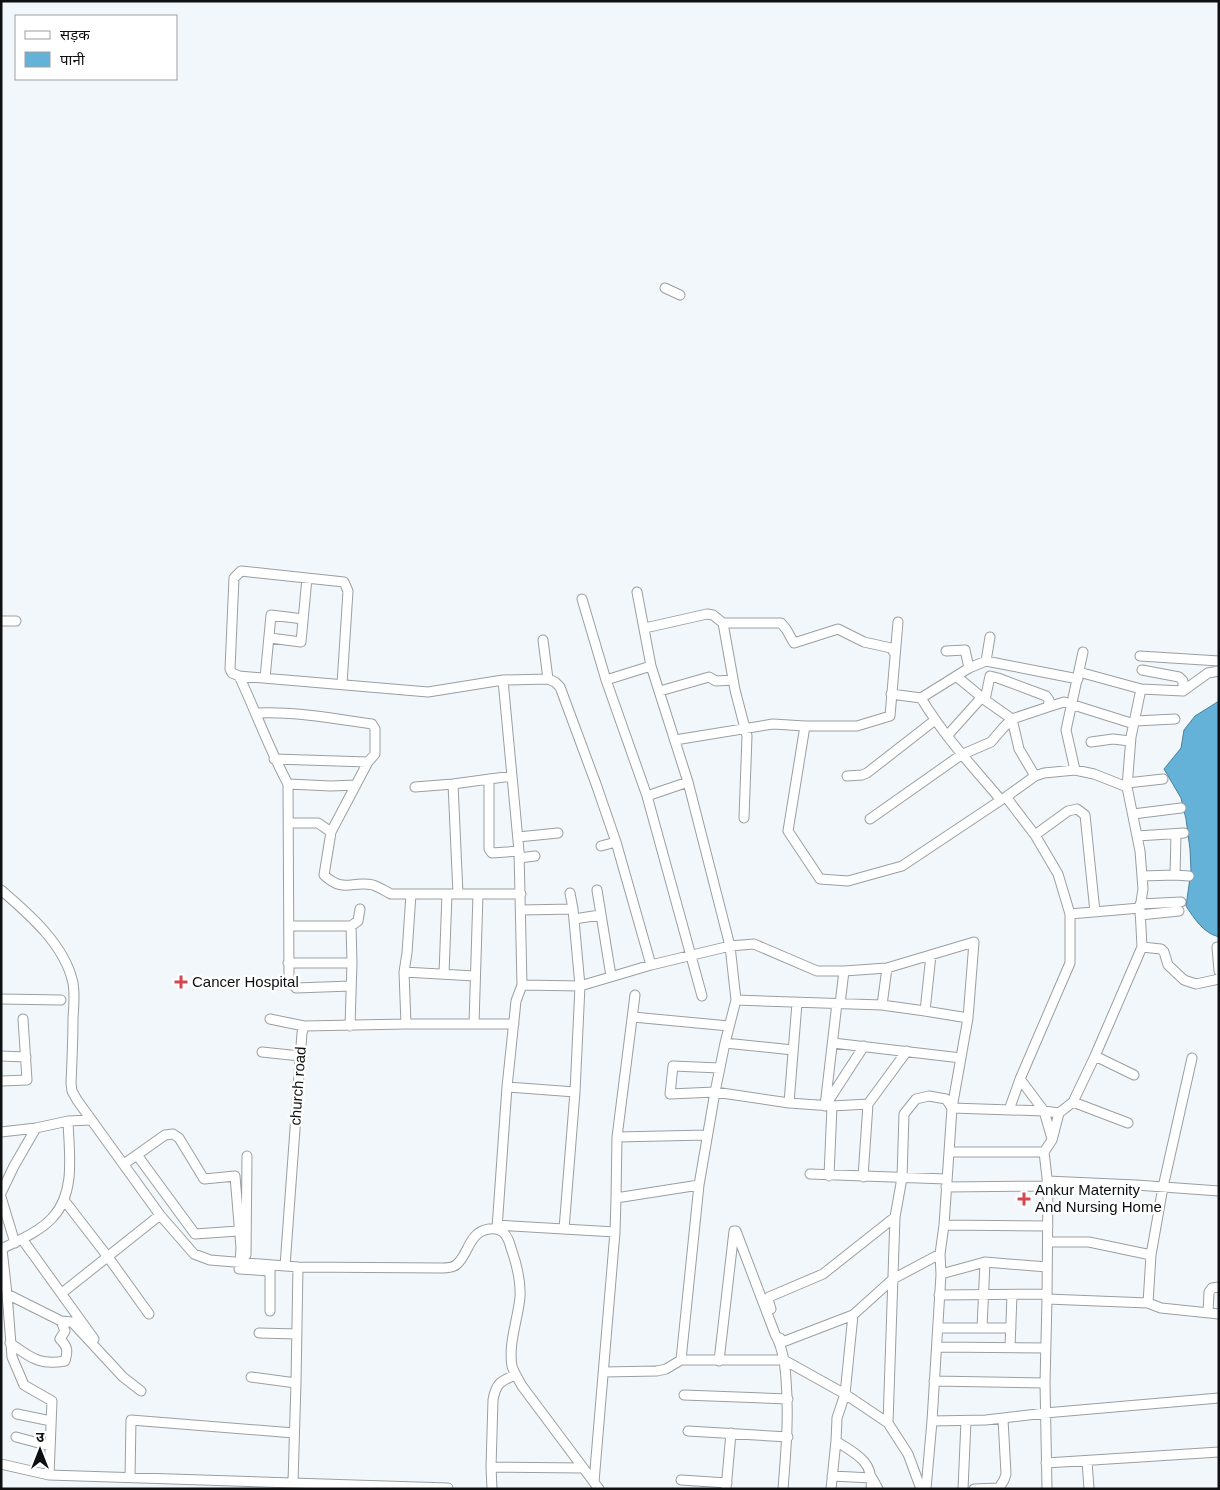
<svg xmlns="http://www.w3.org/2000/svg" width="1220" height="1490" viewBox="0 0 1220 1490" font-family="Arial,'Noto Sans Devanagari',sans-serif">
<rect width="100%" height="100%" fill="#f2f7fb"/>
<path fill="#65b2d8" stroke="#4b819c" d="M1219,701V937C1203,933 1194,918 1186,906L1191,871L1190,849L1186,819L1181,798L1164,769L1181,748L1184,730L1195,716Z"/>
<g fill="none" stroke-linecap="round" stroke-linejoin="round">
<defs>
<path id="minor" d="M665,288L680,295
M637,592L651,666L688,782L730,946L736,1000L725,1043L715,1092L699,1185L681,1360H784L845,1394L888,1423L908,1454L921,1489
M582,599L606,680L647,796L702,996
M1,621H16
M723,623L735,690L747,736L744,818
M645,628L707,614L713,615L723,623H781L786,629L794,643L838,629L864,642L891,648L895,654
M270,638L301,642L307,578
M543,640L548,679
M946,651L965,650L969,668
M1140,656L1219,661
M986,661L990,637
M1142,670L1179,677L1183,681V691
M1079,672L1141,689L1183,691L1208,673L1219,671
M239,676C256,712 269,749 288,784L289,978L296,988L351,986
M956,676L985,700L1012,719L1019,749L1035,776
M265,678L271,615L303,619
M606,680L651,666
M342,684L348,591L344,582L241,571L234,578L230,669L232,673L239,676L428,692L503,680L548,679L555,682L560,687L596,784L616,842L651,965
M660,691L709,677L716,681L733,680
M891,694L921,698L969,668L986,661L1078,679
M921,698C944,736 973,767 1001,800L1006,797L1035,835L1058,874L1070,914V963L1020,1079L1009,1110
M1048,707L1064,702L1134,724
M257,713C295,711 335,719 372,724L375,729V754L368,762L331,832L324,875C344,894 352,880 373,885C379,887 385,891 391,894H521
M1135,721L1175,719
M805,726L788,831L820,879L848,881L902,866L1001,800
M947,736L982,697
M675,740L773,724L805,726H857L890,716L898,622
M1091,742L1113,739L1130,741
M274,759L368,762
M1075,770L1066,730L1083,652
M847,776L862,775L867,773L935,720
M489,779V849L492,853L519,851
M1127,783L1163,779
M288,784L331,786L356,785
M453,784L458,894
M415,787L453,784L512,776
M647,796L688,782
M1006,797L1035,776L1044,773L1075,770L1094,774L1127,787
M1133,814L1181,808
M870,819L961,755L991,742L1003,728L1012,719L1048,707L1049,700L1046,696L998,678L990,676L985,700
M289,823H318L331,832
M1035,835L1068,811L1077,809L1085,815L1095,912
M1137,836L1184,833
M518,837L558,833
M601,846L616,842
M519,858L535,856
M1175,875L1176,834
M1142,876L1175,875L1189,876
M1,890C29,914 65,945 73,983C75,994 74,1006 73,1018C73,1040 72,1061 71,1083L72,1091L77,1100L160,1215L194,1254L210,1260L298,1267L442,1268C447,1268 452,1268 456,1265C469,1255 468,1232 489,1229C503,1227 508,1236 511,1248C517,1265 521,1280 520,1297C518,1319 508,1344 512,1366C514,1373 519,1380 522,1386L599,1489
M597,890L611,976
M1140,904L1181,902
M521,910L573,909
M1070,914L1140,908
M1140,915L1179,911
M574,919L600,915
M289,926H351
M1142,947L1161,949L1164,952L1168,965L1184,980L1196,984L1219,979
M1217,947L1219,971
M288,963H352
M404,972L475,976
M444,974L447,894
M522,985L580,986L651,965L730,946L754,944L817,971H844L887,968L974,942L968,1018L952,1108L944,1225L940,1254L941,1274L932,1421L926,1489
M1,999L61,1000
M736,1000L882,1005L925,1011L968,1018
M840,1004L844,971
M882,1005L887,968
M925,1011L931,955
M633,1017L729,1026
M270,1019L304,1026
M406,1024L404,972L407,953L411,894
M474,1024L478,894
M350,1026L352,963L351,926L358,921L360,909
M725,1043L793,1050
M833,1043L961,1058
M262,1052L300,1056
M1,1056L26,1057
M1095,1056L1134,1075
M720,1068L673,1066L670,1094L715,1092L789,1103L832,1106L868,1104
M1020,1079L1044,1111L1052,1139
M1,1081L27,1080L23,1019
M507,1087L575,1092
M1073,1102L1128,1123
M789,1103L797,1003
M827,1103L864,1046
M825,1106L837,1003
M1,1132L36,1128L68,1121L91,1120
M617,1137L707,1135
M949,1152H1044
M137,1155L195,1234L238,1231
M124,1164L165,1135L173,1134L179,1138L204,1179L235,1176L241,1248L240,1262
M810,1174L946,1179
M829,1176L832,1106
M863,1177L868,1104L907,1051
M1047,1181L1136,1185L1219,1191
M946,1187L1048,1186
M1,1193L14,1166L36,1128
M1,1197L15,1243
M616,1198L699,1185
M64,1200L108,1257L149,1314
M497,1225L615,1232
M944,1225L1048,1226
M497,1228L507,1087L516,1001L522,985L519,851L503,680
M564,1229L575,1092L580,986L573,909L570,893
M22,1239L94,1339
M1048,1242H1089L1151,1255
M1,1249C18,1241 41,1231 53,1217C76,1192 69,1152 68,1121
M2,1249L7,1294L12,1357L24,1385L52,1401L49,1475
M246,1255L247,1156
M285,1266L302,1033L304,1026L406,1024H514
M239,1269L270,1271
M941,1274L985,1262L1047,1267
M62,1293L160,1215
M7,1294L61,1321L72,1322L123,1377L141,1391
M939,1295L1047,1294
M1047,1299L1148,1303L1161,1308L1219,1314
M1148,1303L1151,1255L1163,1187L1192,1058
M771,1309L768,1299L769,1297L823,1274L895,1217
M270,1311V1265
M1208,1313L1209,1292L1212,1288L1219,1287
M938,1328H1011
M982,1328L985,1262
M259,1333L297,1334
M780,1338V1343L853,1315L893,1279L940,1254
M10,1343C30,1357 39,1366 65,1361C68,1351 68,1347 60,1339L65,1331L61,1321
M937,1347L1046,1348
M1010,1347L1012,1295
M719,1361L734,1231H736L775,1334C783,1348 785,1363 786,1379C789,1417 786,1451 783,1489
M603,1372L657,1371L666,1369L681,1360
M251,1377L296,1383
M934,1381L1045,1383
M684,1395L788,1399
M17,1414L51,1421
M932,1421L986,1420L1045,1413L1219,1398
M888,1423L895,1217L902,1178L904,1114L916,1099L929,1096L946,1099L952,1108L1044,1111L1059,1113
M688,1431L788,1437
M16,1437L50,1446
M836,1441C856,1454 874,1461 871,1489
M1087,1461L1089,1489
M1046,1463L1219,1452
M1,1464L49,1475L448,1488V1489
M491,1467L583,1468
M832,1476L872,1478L878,1489
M130,1477L131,1420L294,1433
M681,1480L727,1483
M293,1482L296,1383L298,1267
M594,1482L615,1232L616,1198L617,1137L635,995
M492,1489L491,1467L493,1400C496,1383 501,1381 515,1375
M726,1489L731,1433
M831,1489L836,1441L837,1418L845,1394L853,1315
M963,1489L966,1421
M974,1489L999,1488L1004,1480L1006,1474L1003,1419
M1047,1489L1045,1383L1047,1299L1048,1186L1044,1152L1052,1140L1059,1113L1073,1102L1095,1056L1142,947L1140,908L1143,889L1140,851L1127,787L1131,737L1141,689"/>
</defs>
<use href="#minor" stroke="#9a9fa2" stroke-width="11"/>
<use href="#minor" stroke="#fff" stroke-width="9"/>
</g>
<g fill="#d6464e" stroke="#fff" stroke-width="2">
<path d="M178.5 974.5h5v5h5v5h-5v5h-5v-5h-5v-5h5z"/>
<path d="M1021.5 1191.5h5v5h5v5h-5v5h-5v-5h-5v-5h5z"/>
</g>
<g text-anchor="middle" stroke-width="5" stroke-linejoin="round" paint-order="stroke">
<g font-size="15" fill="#0e1011" stroke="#fff" text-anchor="start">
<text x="192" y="987">Cancer Hospital</text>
<text x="1035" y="1195">Ankur Maternity<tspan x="1035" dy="17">And Nursing Home</tspan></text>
</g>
<g font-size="15" fill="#0e1011" stroke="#fff">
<text transform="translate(298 1086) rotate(-86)" y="5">church road</text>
</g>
</g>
<rect width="1220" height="1490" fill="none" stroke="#0e1011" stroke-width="5"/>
<rect x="15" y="15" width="162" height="65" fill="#ffffff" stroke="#9f9fa0"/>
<rect x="25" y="31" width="25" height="8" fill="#ffffff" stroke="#9f9fa0"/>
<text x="60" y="40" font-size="15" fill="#0e1011">सड़क</text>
<rect x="25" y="52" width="25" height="15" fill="#65b2d8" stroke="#9f9fa0"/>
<text x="60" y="65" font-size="15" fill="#0e1011">पानी</text>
<g transform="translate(40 1450)" stroke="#ffffff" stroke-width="4" paint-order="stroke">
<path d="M0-4L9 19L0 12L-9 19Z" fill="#0e1011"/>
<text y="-8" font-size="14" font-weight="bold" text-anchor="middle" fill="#0e1011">उ</text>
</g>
</svg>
